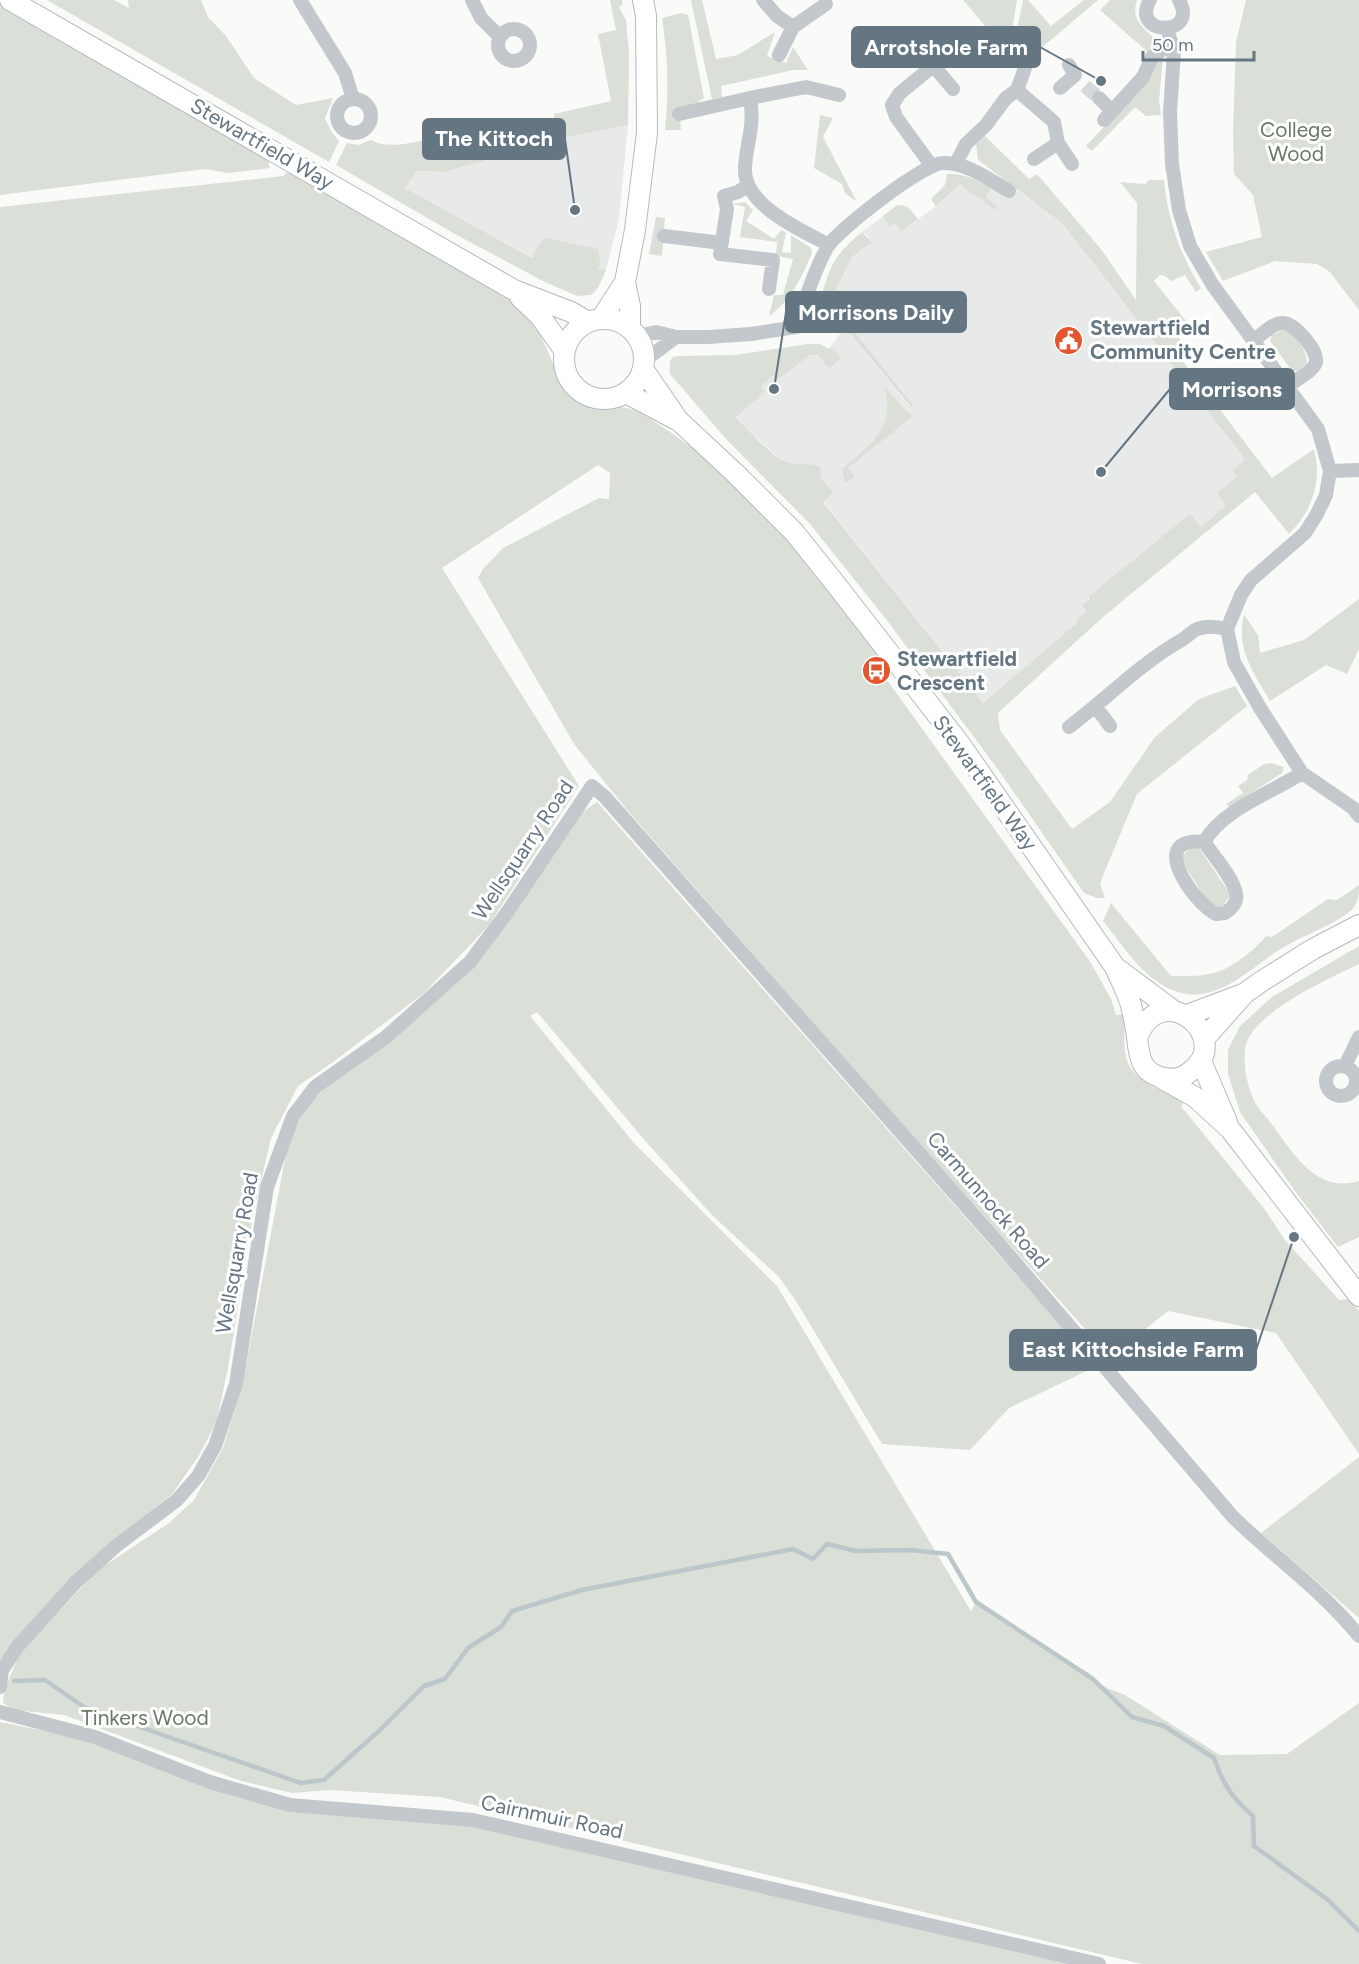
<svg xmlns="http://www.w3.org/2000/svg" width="1359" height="1964" viewBox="0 0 1359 1964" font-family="Figtree,sans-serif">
<rect width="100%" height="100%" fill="#fafaf8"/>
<path fill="#e8e9e9" d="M628,125L619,219L606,270L533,258L405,188L416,171L444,172L573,136Z
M1001,178L1063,224L1244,458V461L1237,476L1217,493L1227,506L1201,527L1190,515L1089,596L1087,611L1078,618L1077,624L983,703L823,501L832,493L821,478L815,465L786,462L779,458L746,428L736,416L765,392L761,386L773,376L776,380L810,355L842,358L830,347L845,327L909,406L914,408L845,322L837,310L834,295L852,257L872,242L867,235L862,232L883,216L888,226L894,223L901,232L936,206L960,184L986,198Z"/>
<path fill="#dadfd7" d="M47,0H114L129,8L128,0H201L208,17L226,36L254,78L296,105L333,98L325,118L331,131L339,141L329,162Z
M610,0H622L623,4L619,7L626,20L629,52L628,125L573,136L444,172L417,171L405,188L532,258L538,245L545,238L598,249L600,261L598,269L606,270L598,288L591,295L577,296L543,281L455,234L336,165L347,143L358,145L371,140C392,153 434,136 457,132C474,129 491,127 508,124L512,128L554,118V114L611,101L598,34L616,30Z
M691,0H702L716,59L738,55L775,32L767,56L786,63L793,47L808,70H793L721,86L722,97L712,99Z
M963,0H1017L1009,47L1004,37L998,41Z
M1023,0H1028L1051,26L1084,0H1098L1026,61L1014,44Z
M1110,0H1137C1129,24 1150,30 1161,46L1150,54L1100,10Z
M1246,0H1359V310L1330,272L1317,264L1275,261L1223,281L1206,252L1262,237L1253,195L1234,174L1233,132L1236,42Z
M0,4L266,155L270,168L228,173L205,169L0,195Z
M681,13L688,15L704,98L692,106L680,119L681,130H665C669,92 668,56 662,18Z
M1163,56L1159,101L1161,115L1146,116L1135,107L1092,151L1086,146L1142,86L1157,58Z
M820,115L833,118L823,137L857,202L845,193L842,184L814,168Z
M985,136L1029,179L1037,174L1101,249L1136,300L1137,203L1120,182L1145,184L1149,180H1164C1168,221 1180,254 1201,288L1196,292L1185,275L1171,281L1165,276L1160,275L1154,281L1186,321L1174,331L1187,349L1182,360L1272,478L1314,449C1322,481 1313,510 1289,534L1255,492L1103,617L998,713L1000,730L1072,829L1110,802L1155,737L1199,699L1235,686L1247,706L1137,794L1100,883L1105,898H1097L1084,893L997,768L886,619L810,524L726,439L670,374V361L673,357L678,356L735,355L808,344H820L829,349L830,347L842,358L829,368L818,355H810L777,380L773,376L761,386L765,392L736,417C745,427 774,458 786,462C797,465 809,462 820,467L821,478L833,493L823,502L983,703L1076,624L1078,618L1087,611L1082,605L1089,600V596L1190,514L1201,527L1226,506L1217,493L1237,476L1232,470L1244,461V458L1063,224L978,160L976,144Z
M290,170L495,288C513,302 530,316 541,337C551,354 557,383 574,395C590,407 613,404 631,409C644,413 659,425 670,432C758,492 822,580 887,662L883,666L887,680L1091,963L1111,999L1116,1015L1125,1014C1125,1028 1123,1044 1126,1057C1132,1082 1163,1091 1184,1100L1181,1108L1184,1110L1263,1207L1285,1240L1339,1300L1348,1299L1359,1311V1454L1276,1333L1168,1311L1110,1357L864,1081L628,811L574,744L478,578L483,569L503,548L599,498L609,499L610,473L598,465L442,568L579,786L489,925L424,993L333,1062L298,1086L271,1138L253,1215L228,1368L216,1423L198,1457L172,1494L104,1549L16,1640L0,1660V207L283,176Z
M947,174C965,173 976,180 992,188L986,198L997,206L995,210L960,184L936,206L931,199L945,185Z
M745,202L753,210L746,221L774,239L781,230L786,232L782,252L791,253V235L811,248L812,253C801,278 792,300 769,316L774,295H783L793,259L776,256L777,242L740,237L745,207L733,204Z
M902,205L909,208L918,219L901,232L894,223L889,227L883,216L896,206Z
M656,217L665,218L662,256L649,254Z
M862,232L872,242L852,257L834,294L845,301L837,310L915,408L910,406L845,327L827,319L822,315L819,303C831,266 831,258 862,232Z
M1282,330C1295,332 1307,351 1307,363L1297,371H1292L1270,341L1272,335Z
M884,386L905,410L913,416L848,468L855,477L845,483L842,469C870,445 897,428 884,386Z
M1359,599V649L1347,674L1326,665L1270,701C1254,673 1235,648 1244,615L1258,635L1260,653L1304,640Z
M1271,763L1284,767L1282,773L1229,807L1226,804L1243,793L1238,786L1247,780L1248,775L1264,764Z
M597,802L1097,1366L1009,1408L970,1450L882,1444L796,1301L779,1277L713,1216L647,1143L537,1012L530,1016L634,1143L777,1286L971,1611L976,1602L1107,1688L1125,1695L1220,1755L1287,1754L1359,1703V1964H1142L440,1797L330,1790L292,1793L241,1781L64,1715L15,1710L3,1703L5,1688L20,1653L98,1570L169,1523L194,1500L223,1448L242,1387L288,1143L307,1105L324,1089L392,1039L456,984L481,959L581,813Z
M1199,848L1228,891L1229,897L1222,907L1209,904L1183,863L1182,857L1189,849Z
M1359,885C1359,897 1358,905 1348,913C1329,927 1304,935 1284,947C1255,964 1224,999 1187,994C1148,988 1126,949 1103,921L1111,903L1171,976C1186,976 1205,977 1220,971C1234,966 1257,948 1266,936L1272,937L1328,899L1337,900Z
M1359,946V964C1328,979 1266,1007 1249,1037C1240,1053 1246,1084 1254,1100C1257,1108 1265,1115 1270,1122C1285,1141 1300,1168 1323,1179C1335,1185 1346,1184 1359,1181V1237L1338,1247L1297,1194L1240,1112L1228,1074V1050L1240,1026L1272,997Z
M1359,1457V1618L1261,1533Z
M0,1722L99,1742L238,1796L409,1811L1068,1964H0Z"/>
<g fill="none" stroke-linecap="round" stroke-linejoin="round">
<path stroke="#bbc7cb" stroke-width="4.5" d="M14,1681L45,1680L84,1707L177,1740L301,1783L324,1780L380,1730L424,1686L445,1679L468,1648L501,1627L512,1611L582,1590L793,1549L813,1559L827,1544L856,1551L911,1550L948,1554L976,1602L1093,1679L1132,1717L1164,1726L1214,1758C1222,1783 1233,1799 1253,1816L1254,1846L1327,1899L1359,1931"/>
<path stroke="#d5d9db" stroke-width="14" stroke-dasharray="14 7" stroke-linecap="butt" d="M1085,86L1099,98"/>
<defs>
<path id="secondary" d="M10,0L514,290L571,312L588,322
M625,282L630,306V328
M520,297L540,316L564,350
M564 359a40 40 0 1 1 80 0a40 40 0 1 1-80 0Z
M601,319L625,282L635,230L647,133L646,16L643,0
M643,369L678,420L736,474L794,532L834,582L960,744L1115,967C1120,979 1127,992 1131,1005C1133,1015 1136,1027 1137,1037C1139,1057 1141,1074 1165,1078C1175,1080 1184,1077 1191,1071C1235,1038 1161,975 1137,1038
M626,393L675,419
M1115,967L1174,1011
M1187,1015L1240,995
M1204,1039L1245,993L1262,981L1313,949L1359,925
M1201,1061L1227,1122
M1161,1078L1195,1097L1230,1129L1359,1296"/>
</defs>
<use href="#secondary" stroke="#b3babf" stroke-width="22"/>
<path stroke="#c3c8cc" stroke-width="14" d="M300,0L345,73L353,99
M472,0L481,18L500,37
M763,0L777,16L793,27L826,4
M1150,0C1129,36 1200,38 1179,0
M498 45a16 16 0 1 1 32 0a16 16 0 1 1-32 0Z
M1167,29L1174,51L1170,112L1172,164L1179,210L1190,246L1212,284L1318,429L1330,471L1326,495L1317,514L1305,533L1251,580L1241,595L1227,629L1234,662L1260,708L1302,773L1353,808L1359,816
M914,42L953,89
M779,55L793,27
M1060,88L1075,75L1069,65
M1017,90L1054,122L1058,143L1072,164
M750,98L806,87L839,95
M1099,98L1112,111
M337 116a17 17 0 1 1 34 0a17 17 0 1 1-34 0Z
M679,114L750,98C755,125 747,140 745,167C742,205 801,230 829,245
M1104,120L1143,77L1152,57L1172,43
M1034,159L1058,143
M956,163L966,144L986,125L1006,98L1017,90L1025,68
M931,165L896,117L892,105L900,93L933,66
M748,185L738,192L724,196L727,209L720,254L773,260L769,289
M664,236L722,243
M637,336L656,332L676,337H708L751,334L796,327C804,302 815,268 828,246C839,229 924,163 943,163C966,162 990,180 1009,191
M1254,340C1262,335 1272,323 1282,323C1294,322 1318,350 1316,362C1314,371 1295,380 1288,386
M644,361L676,337
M1330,471L1359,470
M1096,707L1110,726
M1069,727C1106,699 1140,664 1180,641C1186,638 1190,633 1195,630C1206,625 1216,627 1227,629
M1204,842C1146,836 1193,902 1216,914L1225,913C1231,909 1238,902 1236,894C1234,879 1213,855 1204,842C1223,809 1271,793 1302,773
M1326 1081a15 15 0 1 1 30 0a15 15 0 1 1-30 0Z
M1345,1066L1359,1037
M0,1687L2,1670L18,1646L76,1582L116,1546L177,1500L198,1476L215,1446L236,1384L267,1187L293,1116L315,1087L386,1037L470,962L506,914L592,786L605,797L1001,1246L1233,1517C1274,1557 1323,1591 1359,1636
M0,1712L95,1737L210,1782L290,1805L473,1820L1099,1964"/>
<use href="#secondary" stroke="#fff" stroke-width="20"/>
</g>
<defs>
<symbol id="civic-disc" viewBox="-11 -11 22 22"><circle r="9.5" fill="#e4572e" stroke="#fff"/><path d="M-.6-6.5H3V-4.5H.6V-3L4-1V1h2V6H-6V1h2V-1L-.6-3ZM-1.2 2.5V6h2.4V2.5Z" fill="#fff"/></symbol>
<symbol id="bus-disc" viewBox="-11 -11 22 22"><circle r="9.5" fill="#e4572e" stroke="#fff"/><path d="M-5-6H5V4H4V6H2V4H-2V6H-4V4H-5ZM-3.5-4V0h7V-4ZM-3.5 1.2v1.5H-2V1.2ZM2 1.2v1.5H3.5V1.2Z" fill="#fff"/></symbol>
</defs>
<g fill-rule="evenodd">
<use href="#civic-disc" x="1052" y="324" width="33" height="33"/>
<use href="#bus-disc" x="860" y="654" width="33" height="33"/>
</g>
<g text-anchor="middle" stroke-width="6" stroke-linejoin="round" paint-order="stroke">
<g font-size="21" fill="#687a64" stroke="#fff">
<text x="1296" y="137">College<tspan x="1296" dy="24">Wood</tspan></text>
<text x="145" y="1725">Tinkers Wood</text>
</g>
<g font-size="21" fill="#657683" stroke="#fff">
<text transform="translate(262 144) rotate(30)" y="7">Stewartfield Way</text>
<text transform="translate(985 783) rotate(54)" y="7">Stewartfield Way</text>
<text transform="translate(523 850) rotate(-56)" y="7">Wellsquarry Road</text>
<text transform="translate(988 1200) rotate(49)" y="7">Carmunnock Road</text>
<text transform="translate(237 1253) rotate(-80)" y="7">Wellsquarry Road</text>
<text transform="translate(552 1817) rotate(12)" y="7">Cairnmuir Road</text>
</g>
<g font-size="21" font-weight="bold" fill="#657683" stroke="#fff" text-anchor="start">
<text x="1090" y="335">Stewartfield<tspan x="1090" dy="24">Community Centre</tspan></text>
<text x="897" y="666">Stewartfield<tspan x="897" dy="24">Crescent</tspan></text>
</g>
</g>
<path fill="none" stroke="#657683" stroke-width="2" d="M1101 81L1040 47M575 210L565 139M774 389L786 312M1101 472L1170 389M1294 1237L1256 1350"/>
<g fill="#657683" stroke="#fff" stroke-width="2">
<circle cx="1101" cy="81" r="6"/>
<circle cx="575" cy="210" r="6"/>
<circle cx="774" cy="389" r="6"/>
<circle cx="1101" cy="472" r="6"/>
<circle cx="1294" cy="1237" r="6"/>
</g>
<g fill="#657683" stroke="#657683" stroke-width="2">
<rect x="852" y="27" width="188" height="40" rx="6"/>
<rect x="423" y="119" width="142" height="40" rx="6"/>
<rect x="786" y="292" width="180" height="40" rx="6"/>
<rect x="1170" y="369" width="124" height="40" rx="6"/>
<rect x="1010" y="1330" width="246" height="40" rx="6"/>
</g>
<g font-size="22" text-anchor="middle" font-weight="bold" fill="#fff">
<text x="946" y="55">Arrotshole Farm</text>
<text x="494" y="146">The Kittoch</text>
<text x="876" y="320">Morrisons Daily</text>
<text x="1232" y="397">Morrisons</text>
<text x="1133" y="1357">East Kittochside Farm</text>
</g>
<path d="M1143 51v9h111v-9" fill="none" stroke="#657683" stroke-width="3"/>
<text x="1152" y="51" font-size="18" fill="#657683" stroke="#ffffff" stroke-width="4.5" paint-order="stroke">50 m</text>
</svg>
